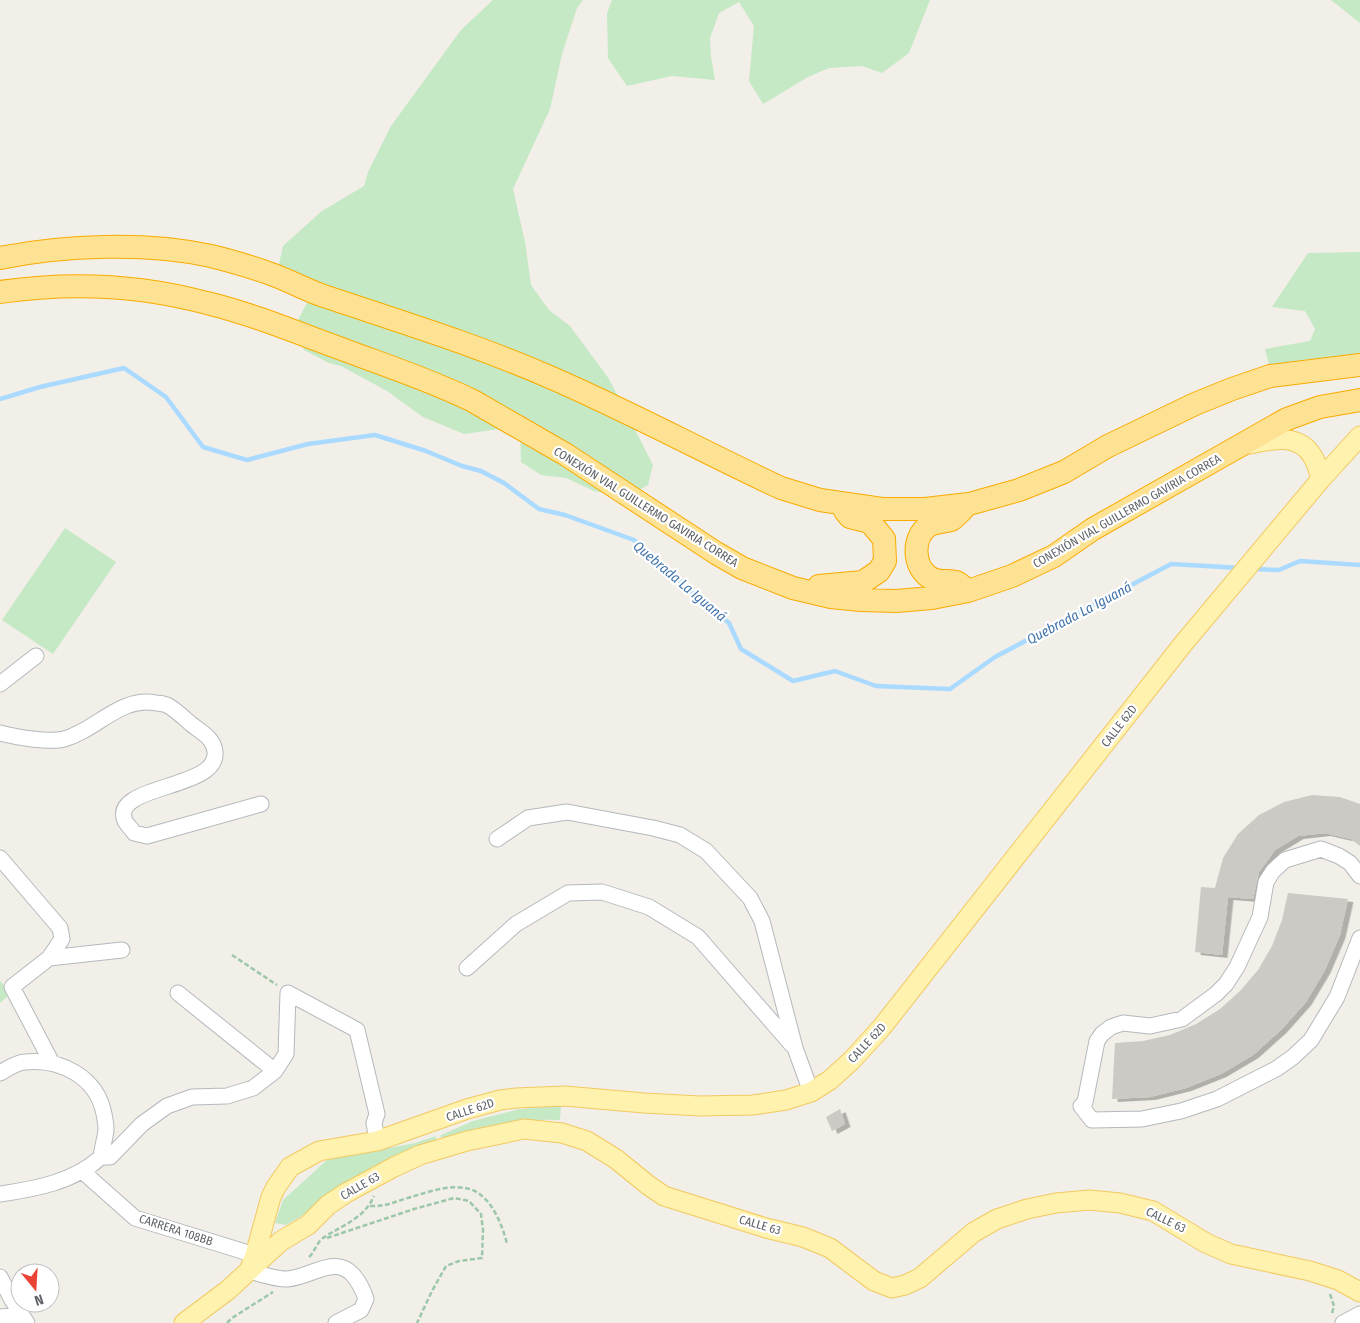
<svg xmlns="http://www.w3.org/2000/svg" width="1360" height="1323" viewBox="0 0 1360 1323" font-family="'Fira Sans Condensed',sans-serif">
<defs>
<filter id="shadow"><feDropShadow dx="5.5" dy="3" stdDeviation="0" flood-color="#0004"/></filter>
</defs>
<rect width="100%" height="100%" fill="#f1efe8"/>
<path fill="#c5e8c5" d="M493,0H583L577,8L562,54L550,109L513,189L525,242L531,285L549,310L570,326L609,379L653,465L648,485L626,497L594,491L566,478L541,475L521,462L520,428H506L464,434L423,417L387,391L341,366L329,363L304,350L294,327L312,294L275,283L283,246L322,211L364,186L368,172L391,126L461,30Z
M612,0H930L909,53L882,73L862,66L829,68L808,77L763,104L749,81L754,26L739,2L719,13L710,38L711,57L715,80L672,76L627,86L608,58L607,13Z
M1331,0H1360V23Z
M1360,252V359L1270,368L1265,349L1310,341L1315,329L1305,311L1272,307L1308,253Z
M65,528L116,562L53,654L2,620Z
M0,981L11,993L0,1003Z
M561,1106L560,1120C515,1118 488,1126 446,1138L439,1136L473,1121L520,1109Z
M436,1136L435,1145L310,1211L286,1225L275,1223L283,1200L327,1160L415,1143Z"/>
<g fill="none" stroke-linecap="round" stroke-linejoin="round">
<path stroke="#aadaff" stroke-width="4.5" d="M0,399L40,387L124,368L166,397L203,447L247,460L308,444L375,435L426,451L462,466L481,471L504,483L539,509L565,515L634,540L704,603L729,623L741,649L793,681L835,671L876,686L950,689L995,657L1171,564L1241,568
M1254,569L1279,570L1300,561L1360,565"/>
</g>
<path fill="#cccac5" filter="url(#shadow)" d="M1312,795L1340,797L1360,804V846L1351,839L1325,833L1298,836L1275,850L1259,872L1253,899L1228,897L1222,955L1195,952L1201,887L1215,888L1223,858L1238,834L1259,815L1284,802Z
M1288,893L1348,899L1340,935L1325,970L1306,1002L1281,1030L1253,1055L1221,1074L1186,1088L1150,1097L1112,1099L1115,1043L1143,1041L1170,1035L1196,1024L1220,1009L1240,991L1258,970L1272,946L1282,920Z
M840,1109L845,1124L832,1131L826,1117Z"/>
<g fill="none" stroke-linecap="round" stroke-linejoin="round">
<defs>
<path id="minor" d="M0,684L36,656
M0,733C15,737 49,743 64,739C97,730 120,696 156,703C160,703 164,704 167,705C176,710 184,718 191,724C201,732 214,738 215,752C219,790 110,784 125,821C127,825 132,829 134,833L147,836L261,804
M497,839L528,818L567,812L653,828L680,835L706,851L750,898L762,921L795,1048L811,1092
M0,858L60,928L62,939L49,958L12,987L52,1063
M1360,876L1350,863L1339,856L1321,849L1285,860L1273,871L1266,882L1260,917L1237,967L1226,984L1216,994L1182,1019L1150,1026L1123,1023L1111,1027L1102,1034L1097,1041L1085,1102L1081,1106L1092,1120L1142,1119L1181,1111L1217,1099L1276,1069L1293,1057L1311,1040L1337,997L1360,938
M49,958L122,950
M467,968L516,924L568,893L602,892L649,907L698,937L792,1045
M178,993L275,1071
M0,1073C7,1069 17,1062 25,1062C60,1058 97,1077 104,1114C105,1119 106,1125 106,1130C105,1139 102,1148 101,1157C74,1182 35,1189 0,1194
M101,1157H110L142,1124L167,1106L192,1097L227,1096L253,1088L275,1071L286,1054L288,993L357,1030L377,1114L374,1123L377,1141
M82,1171L135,1218L255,1255
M249,1271C261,1274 275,1279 287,1279C310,1278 335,1254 353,1275C360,1283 363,1290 366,1299L361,1310L336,1323
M0,1277L12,1300L27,1323
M0,1317L21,1315
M1343,1323L1360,1314"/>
<path id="major" d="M1250,444C1273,439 1299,433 1313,457C1317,464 1319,472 1321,479
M249,1271L255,1255L271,1197L276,1187L290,1167L319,1151L377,1141L467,1109L500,1100L516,1098L565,1096L644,1103L700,1106L753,1105L786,1100L811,1092L830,1080L852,1060L882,1027L1183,644L1321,479L1360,436
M184,1323L228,1290L281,1241L308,1225L328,1205L346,1193L394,1167L420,1155L467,1141L524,1129L562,1133L587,1141L616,1159L648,1185L664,1196L766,1228L803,1237L830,1248L874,1281L892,1288L905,1285L920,1278L974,1232L997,1219L1027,1209L1056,1203L1089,1200L1120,1203L1153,1211L1206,1243L1231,1254L1310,1271L1338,1280L1360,1292"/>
<path id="highway" d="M0,258C64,245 147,242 211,256C231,261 252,267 271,274C288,280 304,289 321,295C398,321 477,345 552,378C630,412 704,452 781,488L820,500L882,509H925L969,504L1019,490L1064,472L1108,446L1195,404L1232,389L1270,376L1360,365
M0,292C68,282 140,285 207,303C252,314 295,332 339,348C384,365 431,380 473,401L565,454L716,553L742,568L793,588L831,597L861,600L896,601L932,598L968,591L1012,576L1054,556L1093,529L1287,419L1320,407L1360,400
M963,509C959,513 955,518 951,520C944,522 934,522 928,526C912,538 913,566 929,577C939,584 947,579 956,582C959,583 963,587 965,589
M819,586L863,582L879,571L885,561L884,539L870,522L850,517L845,511"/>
</defs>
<use href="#minor" stroke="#b5b8bc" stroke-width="17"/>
<use href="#major" stroke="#f2c960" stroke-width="21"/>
<use href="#highway" stroke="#f9ab00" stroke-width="24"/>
<path stroke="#9cc7a9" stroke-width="2.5" stroke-dasharray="5 2.5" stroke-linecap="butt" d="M232,955L277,985
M370,1206C385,1207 397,1201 411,1197C428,1192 448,1185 465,1188C489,1191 502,1223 507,1244
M327,1238L414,1209L454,1198L469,1201L481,1214L483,1230L482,1258L459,1261L446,1266L432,1291L417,1323
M309,1257C315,1252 316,1243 323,1238C342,1225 364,1219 374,1196
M1330,1294L1334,1306L1332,1313
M227,1323L232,1318L273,1292"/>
<use href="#minor" stroke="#fff" stroke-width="15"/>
<use href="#major" stroke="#fff2af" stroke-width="19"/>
<use href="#highway" stroke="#fde293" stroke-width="22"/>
</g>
<g text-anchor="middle" stroke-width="4.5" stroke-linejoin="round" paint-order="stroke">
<g font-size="12" fill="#5f6368" stroke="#fff">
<text transform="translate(646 507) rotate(32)" y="4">CONEXIÓN VIAL GUILLERMO GAVIRIA CORREA</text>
<text transform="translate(1127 511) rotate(-30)" y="4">CONEXIÓN VIAL GUILLERMO GAVIRIA CORREA</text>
<text transform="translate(1119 726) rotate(-52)" y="4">CALLE 62D</text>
<text transform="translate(867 1043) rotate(-47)" y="4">CALLE 62D</text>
<text transform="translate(470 1110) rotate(-18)" y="4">CALLE 62D</text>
<text transform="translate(360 1186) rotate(-30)" y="4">CALLE 63</text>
<text transform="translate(1166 1220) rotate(26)" y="4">CALLE 63</text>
<text transform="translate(760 1225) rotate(16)" y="4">CALLE 63</text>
<text transform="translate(176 1230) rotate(18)" y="4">CARRERA 108BB</text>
</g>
<g font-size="14" font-style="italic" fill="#4174aa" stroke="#fff">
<text transform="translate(680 581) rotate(40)" y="5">Quebrada La Iguaná</text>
<text transform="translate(1079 613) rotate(-28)" y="5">Quebrada La Iguaná</text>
</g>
</g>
<g transform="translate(35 1288) rotate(162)"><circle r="24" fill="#ffffff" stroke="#bfc1c3"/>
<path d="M0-4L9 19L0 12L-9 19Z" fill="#ea4335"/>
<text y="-8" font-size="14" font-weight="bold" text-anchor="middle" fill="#5f6368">N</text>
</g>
</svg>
